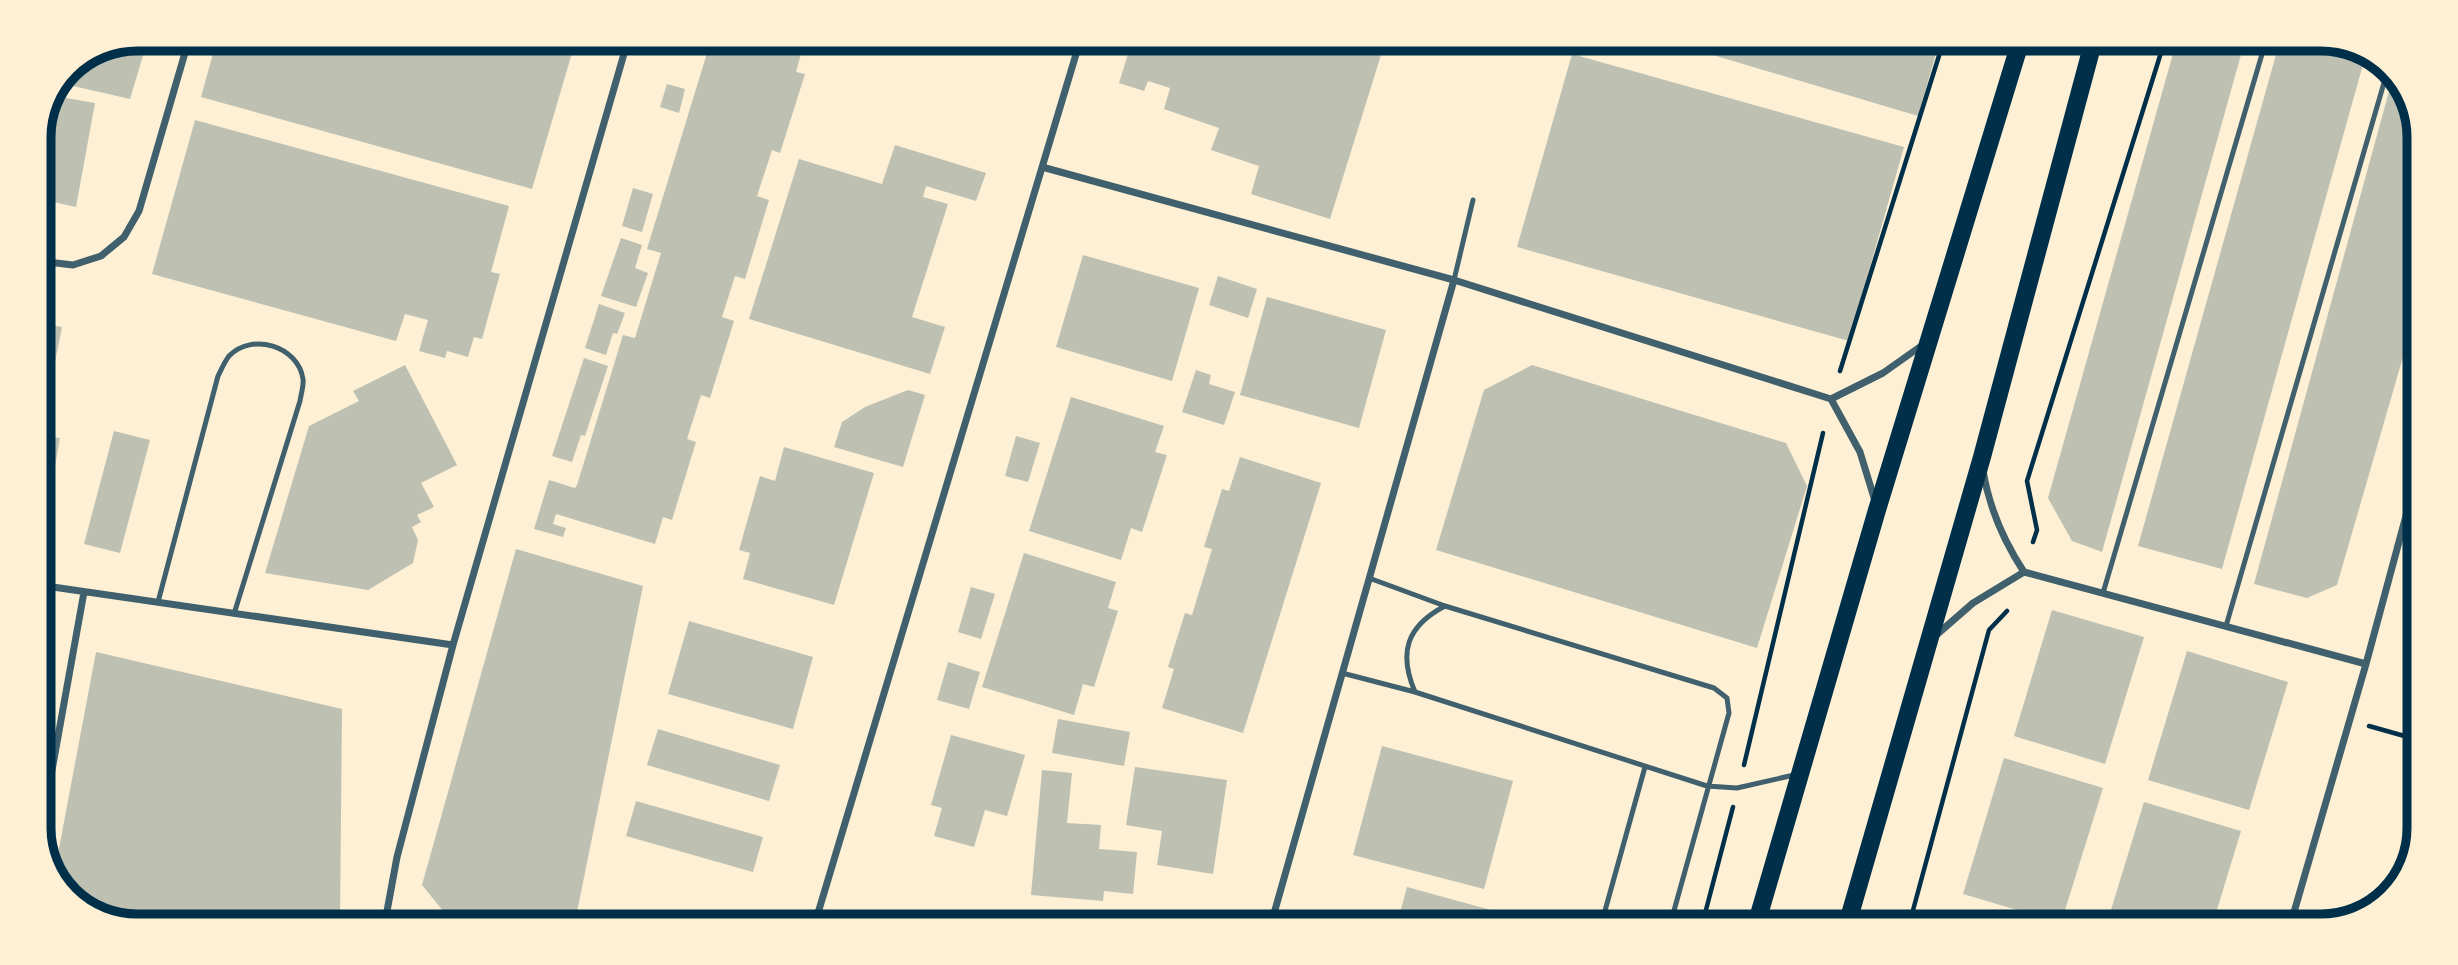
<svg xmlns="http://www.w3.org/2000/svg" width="2458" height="965" viewBox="0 0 2458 965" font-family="'Exo 2',sans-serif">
<rect width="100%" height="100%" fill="#fdf0d5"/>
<path fill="#bec0b2" d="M137,39H148L130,99L60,83L68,67Z
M217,39H525L572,53L532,189L201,97Z
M677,40H705L701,52L676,44Z
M711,40H780L803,47L796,72L805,74L780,153L772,150L757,196L769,200L745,279L735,276L722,317L734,321L710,398L701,395L687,439L696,442L672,520L663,517L655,544L556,514L553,524L566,528L563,537L534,529L549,480L575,488L577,485L623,335L635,338L661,253L647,249Z
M1132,41L1385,42L1330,219L1251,194L1259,166L1211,150L1219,128L1164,109L1170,88L1148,81L1144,91L1119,83Z
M1677,42L1939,43L1918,116L1676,44Z
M2176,43L2244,44L2102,552L2072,541L2048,498Z
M2279,44H2299L2364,61L2222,569L2138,546Z
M1572,54L1904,147L1849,341L1517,247Z
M2394,73L2399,77L2419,130L2418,305L2337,585L2307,598L2254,584Z
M667,84L685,89L679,113L660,107Z
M55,96L95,103L76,207L49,201L43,228L39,227V131Z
M195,120L509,206L491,272L500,274L482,339L474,337L468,357L447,351L445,358L419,351L428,320L405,314L396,341L152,274Z
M895,145L986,173L976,201L926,186L923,197L948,204L912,317L945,327L930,374L749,319L799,159L882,184Z
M633,188L653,194L642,232L622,226Z
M621,238L642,245L635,268L648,273L636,307L601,296Z
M1083,255L1199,288L1172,381L1056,347Z
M1218,276L1257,289L1248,318L1209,305Z
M1267,297L1386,330L1359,428L1240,395Z
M599,304L625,313L617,334L613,333L606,355L585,348Z
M39,323L62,327L41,432H39Z
M584,358L608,366L585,436L581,435L572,462L552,456Z
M405,365L457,465L421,483L434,507L417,515L421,522L412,527L418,540L413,563L368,590L265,573L309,426L359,401L353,391Z
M1532,365L1786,443L1807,486L1757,648L1436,550L1484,390Z
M1196,370L1211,375L1209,384L1235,392L1224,425L1182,412Z
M908,390L925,395L903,467L834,447L842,422L865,407Z
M1071,397L1164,426L1155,452L1167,455L1142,532L1131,528L1121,560L1029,531Z
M114,431L150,440L120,553L84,544Z
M39,435L60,438L42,539H39Z
M1016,436L1040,443L1028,482L1005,476Z
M784,447L874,473L834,605L743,579L750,553L739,550L760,476L775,481Z
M1240,457L1321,483L1243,733L1162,708L1174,669L1168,667L1185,613L1192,615L1212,549L1204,547L1222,489L1229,491Z
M516,549L643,586L575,922H452L422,885Z
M1024,553L1116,582L1108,608L1118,611L1094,687L1083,684L1074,715L982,687Z
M971,587L995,594L981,639L958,632Z
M2052,610L2144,637L2105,764L2014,736Z
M689,621L813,657L793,729L668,694Z
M2187,651L2288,682L2249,810L2148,780Z
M96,652L342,709L340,922L105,921L59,888L54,875Z
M948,662L980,672L969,709L937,700Z
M1058,719L1130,732L1124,766L1052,753Z
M658,729L780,765L769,801L647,765Z
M951,735L1025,755L1007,816L985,810L974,847L934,836L942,808L931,805Z
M1382,746L1513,781L1484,889L1353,855Z
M2004,758L2103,788L2061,923L1963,894Z
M1135,767L1227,780L1213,874L1157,865L1162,831L1126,825Z
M1042,770L1072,773L1067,823L1101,825L1099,849L1137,852L1133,894L1104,891L1103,901L1031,895Z
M636,801L763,837L753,872L626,836Z
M2144,802L2241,831L2212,926H2106Z
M1407,887L1498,912L1495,924H1397Z
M1330,912L1371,923V924H1327Z
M1959,916L1990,925V926H1956Z"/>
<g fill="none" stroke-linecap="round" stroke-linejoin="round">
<path stroke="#003049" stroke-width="4.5" d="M1840,371L1943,43
M2033,542L2037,530L2027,481L2164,43
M2369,726L2415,739
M1744,765L1823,433
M1702,925L1733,807
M1909,925L1989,630L2007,611"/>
<path stroke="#3f606c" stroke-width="5" d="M1422,44L1423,42
M2343,44L2360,49
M1454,280L1473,200
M1369,578L1445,606L1714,688L1727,698L1729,713L1670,925
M2103,593L2265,44
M158,602L218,376C221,370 225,361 229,356C252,332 298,346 303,379C304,385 301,394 300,401L234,614
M2226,626L2388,69
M1342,673L1415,692L1707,786L1737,788L1794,775
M1415,692C1398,652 1407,626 1445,606
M1601,925L1645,767"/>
<path stroke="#3f606c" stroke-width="7" d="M1042,167L1454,280L1831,399L1860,452L1875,501
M39,261L73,265L101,256L124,237L139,211L189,39
M1831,399L1883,373L1924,344
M1983,470C1989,508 2003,540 2024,572L2366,664
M39,585L453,645
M1934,637L1973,603L2024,572
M40,837L84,592
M385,922L397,857L453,645L628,40
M815,923L1080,41
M1271,924L1454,280
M2290,926L2366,664L2417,475"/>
<path stroke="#003049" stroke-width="18" d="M1756,925L1877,510L2020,43
M1847,925L1982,457L2093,43"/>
</g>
<path d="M0 0H2458V965H0ZM137 51H2321A86 86 0 0 1 2407 137V828A86 86 0 0 1 2321 914H137A86 86 0 0 1 51 828V137A86 86 0 0 1 137 51Z" fill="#fdf0d5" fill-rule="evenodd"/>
<path fill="none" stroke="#003049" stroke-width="9" d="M137 51H2321A86 86 0 0 1 2407 137V828A86 86 0 0 1 2321 914H137A86 86 0 0 1 51 828V137A86 86 0 0 1 137 51Z"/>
</svg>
